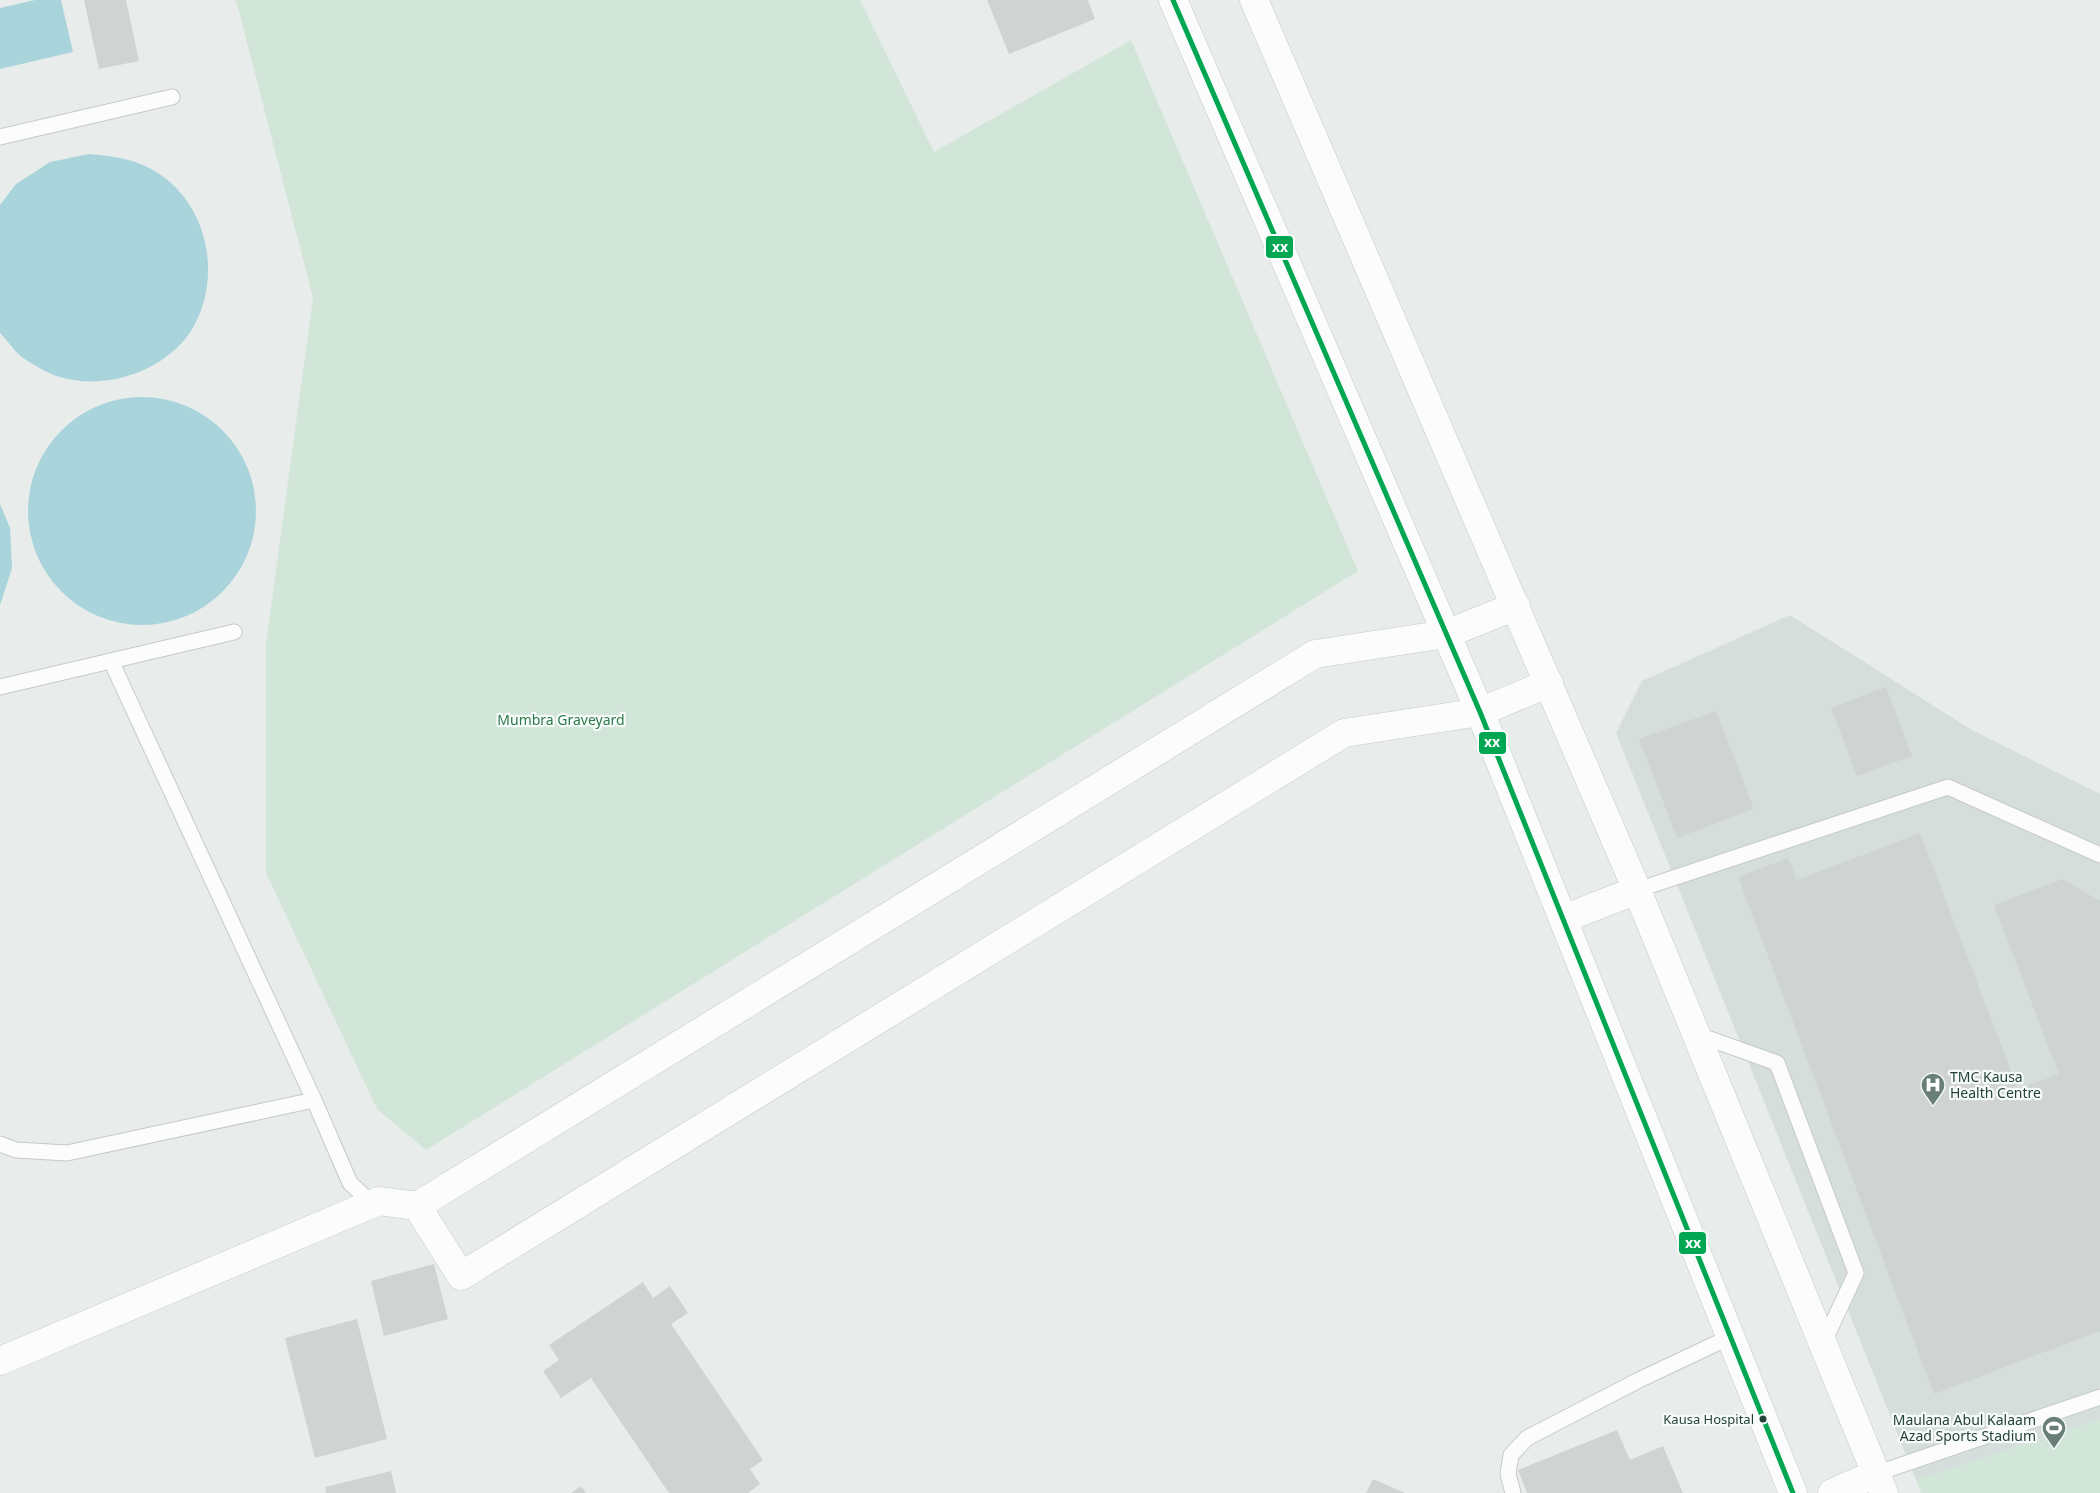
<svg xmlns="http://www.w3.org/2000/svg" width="2100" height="1493" viewBox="0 0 2100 1493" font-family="'Noto Sans',sans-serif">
<rect width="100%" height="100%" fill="#e8edeb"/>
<path fill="#d6dedb" d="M1790,615L1972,730L2100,794V1419L1916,1480L1616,733L1642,681Z"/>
<path fill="#d1e6d8" d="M236,0H860L934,152L1131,40L1358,571L426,1150L377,1109L266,873V644L313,298Z
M2100,1419V1493H1921L1916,1480Z"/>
<path fill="#a9d4db" d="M35,0H61L73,52L0,69V8Z
M89,154C113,156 137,159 158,173C209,206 223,279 191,331C165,371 106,391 60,377C49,374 36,366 26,360C16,354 8,341 0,333V205L16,184L50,162Z
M28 511a114 114 0 1 1 228 0a114 114 0 1 1-228 0Z
M0,504L10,528L12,568L0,605Z"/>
<path fill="#cfd4d2" d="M84,0H126L139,61L99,69Z
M987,0H1088L1095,19L1009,54Z
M1886,687L1912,756L1857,776L1831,708Z
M1716,711L1754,809L1677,838L1639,739Z
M1920,833L2018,1089L2059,1074L1994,905L2063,879L2100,901V1331L1934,1394L1738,877L1788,858L1797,880Z
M434,1264L448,1319L384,1336L371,1281Z
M643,1282L653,1298L670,1286L688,1313L671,1324L763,1460L750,1469L760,1484L748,1493H669L591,1378L561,1398L543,1371L559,1360L549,1345Z
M357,1319L387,1439L315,1458L285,1338Z
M1617,1430L1630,1460L1663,1446L1683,1493H1527L1518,1470Z
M391,1471L396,1493H326L325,1487Z
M1373,1479L1405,1493H1366Z
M581,1486L586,1493H571Z"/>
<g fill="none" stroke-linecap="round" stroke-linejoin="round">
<defs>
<path id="lane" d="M0,137L172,97
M111,661L314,1100L350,1183L366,1198L379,1201
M0,687L234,632
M1637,890L1948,787L2100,855
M1696,1034L1777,1063L1856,1273L1823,1344
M0,1144L16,1150L67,1153L314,1100
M1875,1474L2100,1397
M1513,1493L1508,1474L1511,1455L1527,1438L1639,1380L1730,1337"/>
<path id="street" d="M1516,606L1446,634L1315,654L417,1206L461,1276L1344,733L1480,712L1549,683
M0,1361L379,1201L417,1206"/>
<path id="secondary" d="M1173,0L1480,712L1793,1493
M1254,0L1637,890L1884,1493
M1563,919L1637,890
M1832,1493L1875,1474"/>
</defs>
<use href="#lane" stroke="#c5cac8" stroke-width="17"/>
<use href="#street" stroke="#c5cac8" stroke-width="29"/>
<use href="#secondary" stroke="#c3cbc8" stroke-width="29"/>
<use href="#lane" stroke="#fcfcfc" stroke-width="15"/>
<use href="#street" stroke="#fcfcfc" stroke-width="28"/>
<use href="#secondary" stroke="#fcfcfc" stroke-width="28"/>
<defs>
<path id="bus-1" d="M1173,0L1480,712L1793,1493"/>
</defs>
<use href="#bus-1" stroke="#f7fbf9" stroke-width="9"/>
<use href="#bus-1" stroke="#00a651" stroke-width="5"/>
</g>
<defs>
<symbol id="hospital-pin" viewBox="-11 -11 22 30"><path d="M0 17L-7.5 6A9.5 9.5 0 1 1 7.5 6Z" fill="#697e78" stroke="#f7fbf9"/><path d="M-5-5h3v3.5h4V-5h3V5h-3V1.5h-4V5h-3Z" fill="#fff"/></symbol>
<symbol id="stadium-pin" viewBox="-11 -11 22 30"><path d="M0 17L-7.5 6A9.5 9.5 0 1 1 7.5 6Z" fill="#697e78" stroke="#f7fbf9"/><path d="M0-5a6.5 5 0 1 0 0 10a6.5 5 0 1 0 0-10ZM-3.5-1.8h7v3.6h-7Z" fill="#fff"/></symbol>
</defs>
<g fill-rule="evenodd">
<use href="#hospital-pin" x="1919" y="1071" width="28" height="38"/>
<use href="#stadium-pin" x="2040" y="1414" width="28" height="38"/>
</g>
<circle fill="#24423a" stroke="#f7fbf9" stroke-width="2" cx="1763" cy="1419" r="4.5"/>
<g text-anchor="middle" stroke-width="4.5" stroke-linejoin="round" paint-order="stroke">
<g font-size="13" fill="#24423a" stroke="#f7fbf9" text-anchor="end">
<text x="1754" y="1424">Kausa Hospital</text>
</g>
<g font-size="14" fill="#2d7a4b" stroke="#f7fbf9">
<text x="561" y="725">Mumbra Graveyard</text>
</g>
<g font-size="14" fill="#24423a" stroke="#f7fbf9" text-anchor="start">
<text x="1950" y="1082">TMC Kausa<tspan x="1950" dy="16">Health Centre</tspan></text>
<text x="2036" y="1425" text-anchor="end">Maulana Abul Kalaam<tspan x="2036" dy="16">Azad Sports Stadium</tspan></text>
</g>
</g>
<g stroke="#f7fbf9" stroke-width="2">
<rect x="1265" y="235" width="29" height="24" rx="5" fill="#00a651"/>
<rect x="1478" y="731" width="29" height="24" rx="5" fill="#00a651"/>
<rect x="1678" y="1231" width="29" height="24" rx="5" fill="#00a651"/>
</g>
<g font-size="14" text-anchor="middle" font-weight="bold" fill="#fff">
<text x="1280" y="252">xx</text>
<text x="1492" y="747">xx</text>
<text x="1693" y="1248">xx</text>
</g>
</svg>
